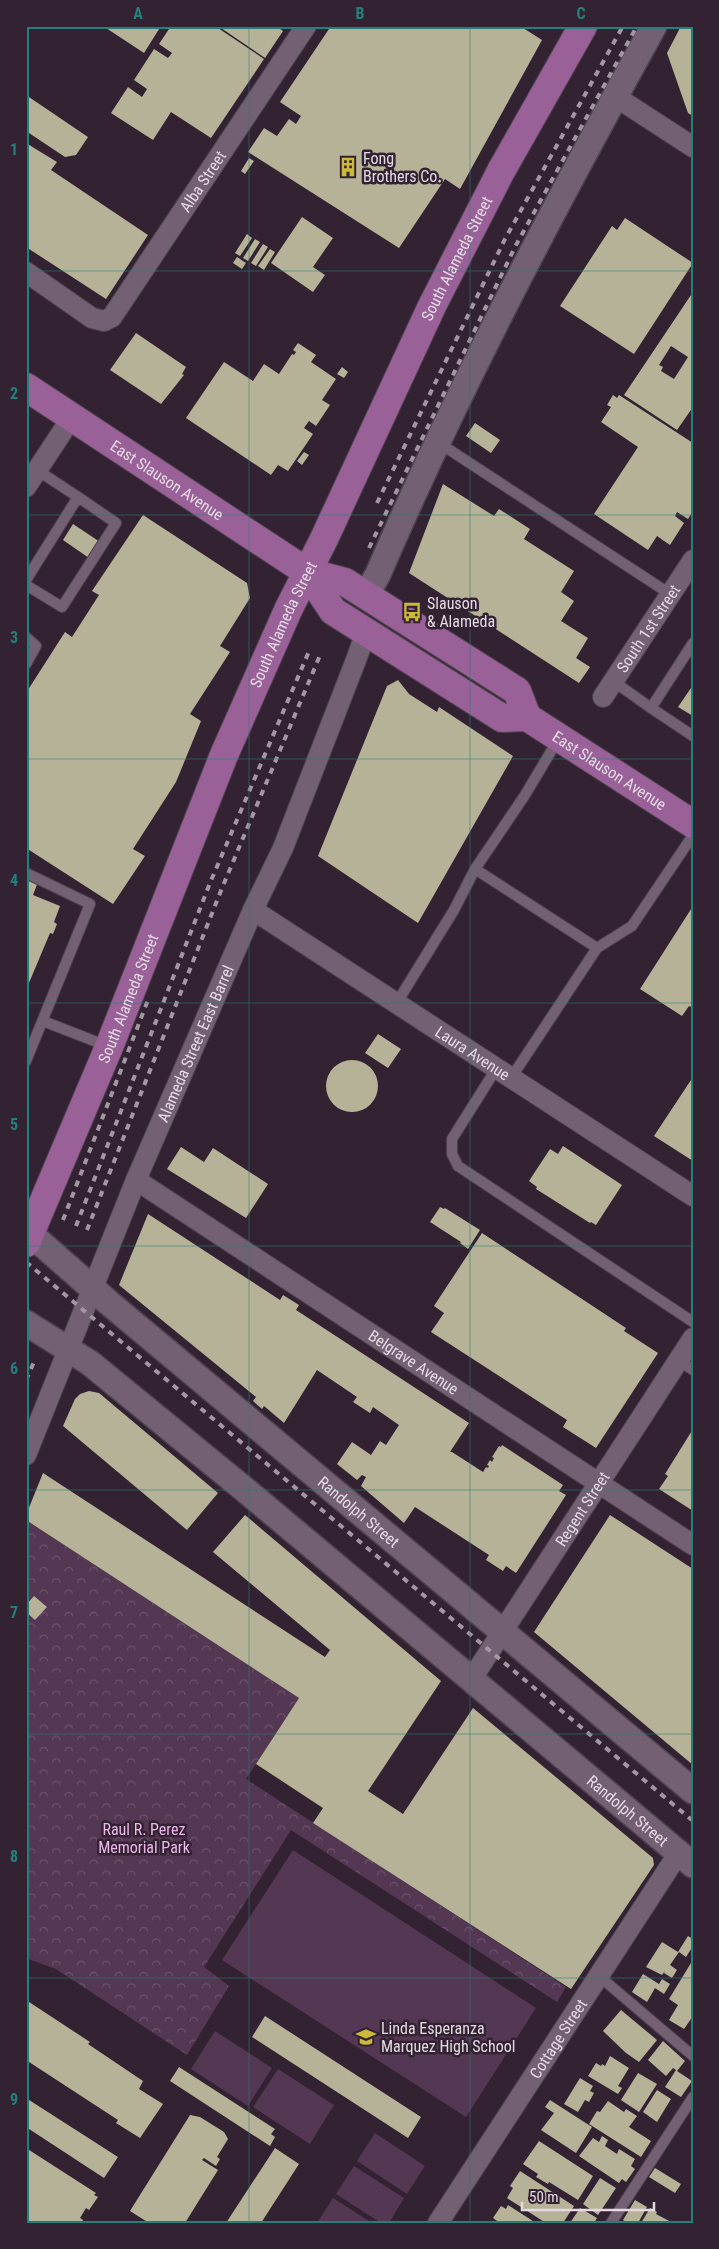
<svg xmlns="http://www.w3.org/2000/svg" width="719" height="2249" viewBox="0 0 719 2249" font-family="'Roboto Condensed',sans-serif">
<defs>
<pattern id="park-crowns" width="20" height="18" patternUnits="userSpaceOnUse" patternTransform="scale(1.25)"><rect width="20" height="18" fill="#543753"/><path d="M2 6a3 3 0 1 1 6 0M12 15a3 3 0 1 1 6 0" fill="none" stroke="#6c536c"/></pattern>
</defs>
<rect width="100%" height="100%" fill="#332332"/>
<path fill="#543753" d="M293,1850L536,2008L466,2117L222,1960Z
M215,2031L272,2068L248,2106L191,2069Z
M278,2069L334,2105L310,2144L253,2107Z
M375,2133L425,2166L407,2194L357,2161Z
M354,2166L404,2198L389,2223H381L336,2194Z
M333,2198L372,2223H317Z"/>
<path fill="url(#park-crowns)" d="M26,1520L299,1698L246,1779L566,1987L557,2002L291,1830L204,1967L229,1986L187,2055L56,1969L26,1958Z"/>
<path fill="#b6b298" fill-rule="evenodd" d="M103,26H161L144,53Z
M171,26H215L264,59L211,138L171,112L153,140L111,113L128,87L142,97L147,89L134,80L154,49L168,58L172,53L159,44Z
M218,26H276L283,31L265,58Z
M331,26H520L542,40L460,189L445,179L399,248L248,152L264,128L277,136L289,119L296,124L301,116L280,102Z
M681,26H693V116L688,113L667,53Z
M26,95L88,137L76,155L65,157L26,131Z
M26,143L57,162L51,170L148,235L106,299L26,247Z
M249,158L254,161L245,174L241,171Z
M302,217L333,238L313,267L325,275L313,292L271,263Z
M625,218L693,263L634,354L560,306L612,226L617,230Z
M247,234L252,238L240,256L235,253Z
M255,239L260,242L248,261L243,258Z
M263,244L268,247L256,266L251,263Z
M270,249L275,252L264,270L258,266Z
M237,257L246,263L242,269L233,263Z
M693,292V407L677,430L624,395ZM671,346L688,357L674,379L661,371L663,367L659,365Z
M136,333L186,367L182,374L184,375L161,404L110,370Z
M298,343L316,355L311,362L336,379L322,400L330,405L316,426L309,421L304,428L313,434L288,471L278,465L271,475L186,418L224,362L253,381L264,364L279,374L292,354L294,355L296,352L293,350Z
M342,367L348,372L344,378L337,374Z
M613,395L617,398L619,395L693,443V511L688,519L677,512L675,516L684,523L670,545L657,536L648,550L594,514L638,447L601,422L611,407L607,405Z
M475,423L500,440L491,453L466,436Z
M304,452L309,455L302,465L297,461Z
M443,484L494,516L499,509L530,529L524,539L574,571L561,592L574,601L561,621L588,638L576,658L590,667L579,683L409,573Z
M143,515L247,583L250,598L220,646L230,652L190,714L201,721L176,782L133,849L145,856L113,904L26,848V693L65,632L72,637L99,595L92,591Z
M73,524L100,542L89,558L63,540Z
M398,680L409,694L437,712L439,707L513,756L418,923L318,856L387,686Z
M693,685V716L678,707Z
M26,877L38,882L33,895L60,906L54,922L57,924L53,934L50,933L26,990Z
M693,906V1008L689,1006L682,1016L640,989Z
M378,1034L401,1049L388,1068L365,1053Z
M326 1086a26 26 0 1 1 52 0a26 26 0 1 1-52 0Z
M693,1077V1161L654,1136Z
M563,1146L622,1185L596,1225L591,1222L590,1223L536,1189L537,1187L529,1181L550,1149L558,1154Z
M181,1147L204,1162L213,1148L268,1184L246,1218L167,1169Z
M440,1207L444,1209L445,1208L480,1230L468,1249L460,1243L461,1242L430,1222Z
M148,1214L280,1300L283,1295L299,1305L296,1310L469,1423L450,1452H452L483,1472L486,1467L488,1468L489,1466L487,1465L490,1460L492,1462L494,1458L492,1457L499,1446L501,1447L502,1445L563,1485L559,1491L566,1495L516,1573L506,1566L503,1571L486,1560L489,1555L415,1507L404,1523L361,1486L366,1477L362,1475L357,1480L337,1464L352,1442L371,1455L380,1441L386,1445L399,1425L373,1407L370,1413L353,1402L357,1397L317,1370L284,1423L264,1406L262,1409L253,1401L256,1397L119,1285Z
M482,1233L626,1328L624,1331L658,1353L596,1448L563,1427L567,1420L431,1332L444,1313L434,1306Z
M89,1391L99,1393L218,1493L187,1530L63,1426L75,1399L80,1394Z
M693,1429V1511L659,1489L668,1476L665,1474Z
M43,1473L325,1657L330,1650L213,1552L245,1515L441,1681L368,1791L403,1814L473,1708L653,1858L654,1865L571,1989L313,1823L323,1808L256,1764L299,1698L26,1520V1515Z
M610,1515L693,1569V1765L534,1632Z
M34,1596L47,1607L35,1620L26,1612V1605Z
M688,1936L693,1939V1946L686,1957L679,1952L670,1965L677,1970L672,1978L664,1973L665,1971L662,1975L646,1967L662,1942L678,1952Z
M691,1963L693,2016L684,2029L669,2020L678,2005L669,1999Z
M643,1974L659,1984L662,1979L670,1984L664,1994L655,1988L647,2002L632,1992Z
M26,2000L90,2042L88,2044L137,2077L143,2081L139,2089L163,2104L140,2138L116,2123L118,2120L26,2060Z
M621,2010L657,2040L639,2062L626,2053L603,2031Z
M265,2016L421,2117L408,2138L252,2037Z
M663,2041L685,2061L677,2071L692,2081L681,2097L665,2087L676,2070L673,2068L666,2076L648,2060Z
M610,2056L629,2068L618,2086L622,2088L618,2094L588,2076L596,2063L601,2066L602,2064L605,2066Z
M179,2067L275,2129L271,2134L275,2137L270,2146L170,2081Z
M638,2073L657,2084L639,2112L621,2100Z
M580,2078L593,2086L590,2091L594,2093L589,2102L585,2100L578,2112L564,2104Z
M657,2090L671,2099L657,2122L643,2112Z
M26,2098L118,2157L104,2178L26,2127Z
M550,2100L592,2127L576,2153L541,2130L554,2113L545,2107Z
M608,2101L624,2112L626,2109L637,2116L629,2127L651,2141L641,2157L589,2124L597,2111L600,2112Z
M190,2115L200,2117L224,2132L228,2139L217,2157L220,2159L216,2166L204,2158L202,2160L218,2170L185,2223H149L130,2211Z
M602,2136L608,2140L605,2146L617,2154L619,2149L635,2159L631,2166L635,2169L626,2182L622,2179L619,2183L579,2156L593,2138L599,2142Z
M539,2141L593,2176L578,2200L549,2182L548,2184L536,2177L538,2174L523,2164Z
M26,2148L96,2193L94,2195L98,2197L89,2210L86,2208L80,2218L83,2220L81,2223H26Z
M275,2148L299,2164L261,2223H226Z
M655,2168L681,2184L675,2193L649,2177Z
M520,2171L574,2206L563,2223H546L507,2198L513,2188L510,2186Z
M600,2178L616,2188L598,2215L583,2204Z
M635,2200L647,2207L638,2223H627L623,2220Z
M508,2205L536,2223H500L493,2218L501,2206L506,2209Z
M580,2208L597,2218L594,2223H570Z
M650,2208L657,2212L656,2214L673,2223H641Z"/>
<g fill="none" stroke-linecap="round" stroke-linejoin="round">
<defs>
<path id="service" d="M439,443L670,594
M26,580L78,497L37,470
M26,585L62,607L116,523L78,497
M26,637L36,646L26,664
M693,643L651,708L693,736
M613,681L651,708
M475,869L597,948L632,926L693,835
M26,873L90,904L26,1061
M396,1004L454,910L475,869L525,795L559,738
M43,1021L107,1046
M496,1069L452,1139V1154L458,1166L693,1322
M511,1078L597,948
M678,1360L693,1370
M599,1976L693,2056
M611,2223L693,2097"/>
<g id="minor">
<path d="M616,97L693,147"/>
<path id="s1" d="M26,272L92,318L104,321L112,317L306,26"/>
<path d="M26,487L72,417"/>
<path id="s2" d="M603,697L693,560"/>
<path id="s3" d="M253,910L693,1196"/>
<path id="s4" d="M136,1180L693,1545"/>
<path id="s5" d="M26,1455L136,1180L253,910L283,848L356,660L366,632"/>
<path id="s6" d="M471,1680L693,1338"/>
<path id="s7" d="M438,2223L678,1854"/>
</g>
<g id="tertiary">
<path d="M366,595L378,574C459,386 555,205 654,26"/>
<path id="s8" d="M26,1230L109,1303L693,1791"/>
<path id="s9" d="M26,1323L90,1363L244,1489L693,1865"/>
</g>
<g id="primary">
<path id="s10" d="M26,387L307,572L345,582L517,691L527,717"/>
<path id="s11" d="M307,572L333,611L502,718L527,717L693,824"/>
<path id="s12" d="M26,1243L109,1047L224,755L289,608L324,539L432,306L501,171L583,26"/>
</g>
</defs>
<use href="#service" stroke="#4f424f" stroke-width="12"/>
<use href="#minor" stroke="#4f424f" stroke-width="22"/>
<use href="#tertiary" stroke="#4f424f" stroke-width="28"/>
<use href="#primary" stroke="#4f424f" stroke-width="30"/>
<use href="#service" stroke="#736072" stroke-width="10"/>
<use href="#minor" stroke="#736072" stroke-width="20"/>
<use href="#tertiary" stroke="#736072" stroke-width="25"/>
<use href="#primary" stroke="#996198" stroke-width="28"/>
<path stroke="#a497a3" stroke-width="4" stroke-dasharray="6 6" stroke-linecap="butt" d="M377,503L505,239L623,26
M369,548L516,245L637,26
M63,1220L148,1000
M76,1226L210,883L310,649
M87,1230L222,888L321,653
M26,1262L693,1821
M26,1380L34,1362"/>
</g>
<path fill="none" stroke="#24807a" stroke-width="1" stroke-opacity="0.55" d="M249,26V2223M470,26V2223M26,271H693M26,515H693M26,759H693M26,1003H693M26,1246H693M26,1490H693M26,1734H693M26,1978H693"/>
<defs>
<symbol id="building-bare" viewBox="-9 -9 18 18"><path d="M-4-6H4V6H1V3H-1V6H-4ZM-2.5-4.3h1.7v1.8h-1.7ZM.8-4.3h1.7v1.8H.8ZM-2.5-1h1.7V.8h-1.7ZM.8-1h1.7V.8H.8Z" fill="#cdb938" stroke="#332332" stroke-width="2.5" paint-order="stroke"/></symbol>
<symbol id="bus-bare" viewBox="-9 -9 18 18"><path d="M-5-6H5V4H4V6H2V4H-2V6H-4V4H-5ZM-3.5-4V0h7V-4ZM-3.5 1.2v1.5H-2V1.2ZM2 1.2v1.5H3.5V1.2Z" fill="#cdb938" stroke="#332332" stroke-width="2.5" paint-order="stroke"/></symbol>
<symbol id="school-bare" viewBox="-9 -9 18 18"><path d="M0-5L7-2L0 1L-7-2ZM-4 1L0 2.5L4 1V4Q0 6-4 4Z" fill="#cdb938" stroke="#332332" stroke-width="2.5" paint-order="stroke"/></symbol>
</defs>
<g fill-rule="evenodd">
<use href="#building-bare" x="334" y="153" width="28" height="28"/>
<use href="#bus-bare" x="398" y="598" width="28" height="28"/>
<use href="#school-bare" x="352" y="2023" width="28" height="28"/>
</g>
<g text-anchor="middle" stroke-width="5" stroke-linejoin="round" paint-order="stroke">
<g font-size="16" fill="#e5dae4" stroke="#332332" text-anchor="start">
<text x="363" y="164">Fong<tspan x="363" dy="18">Brothers Co.</tspan></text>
<text x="427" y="609">Slauson<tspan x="427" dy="18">&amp; Alameda</tspan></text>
<text x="381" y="2034">Linda Esperanza<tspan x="381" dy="18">Marquez High School</tspan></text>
</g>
<g font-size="16" fill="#e5dae4" stroke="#332332">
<text dy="6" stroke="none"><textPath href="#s1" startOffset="265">Alba Street</textPath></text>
<text dy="6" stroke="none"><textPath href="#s12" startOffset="1075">South Alameda Street</textPath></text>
<text dy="6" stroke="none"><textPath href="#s10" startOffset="169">East Slauson Avenue</textPath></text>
<text dy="6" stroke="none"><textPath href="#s12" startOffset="670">South Alameda Street</textPath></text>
<text dy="6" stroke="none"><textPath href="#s2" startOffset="82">South 1st Street</textPath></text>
<text dy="6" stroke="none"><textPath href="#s11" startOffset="370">East Slauson Avenue</textPath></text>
<text dy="6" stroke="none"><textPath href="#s12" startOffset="265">South Alameda Street</textPath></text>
<text dy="6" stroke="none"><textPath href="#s5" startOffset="445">Alameda Street East Barrel</textPath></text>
<text dy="6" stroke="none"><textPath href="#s3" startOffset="262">Laura Avenue</textPath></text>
<text dy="6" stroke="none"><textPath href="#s4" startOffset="332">Belgrave Avenue</textPath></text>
<text dy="6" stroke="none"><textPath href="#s6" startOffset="204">Regent Street</textPath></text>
<text dy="6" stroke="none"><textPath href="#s8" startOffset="436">Randolph Street</textPath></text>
<text dy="6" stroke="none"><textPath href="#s9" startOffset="775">Randolph Street</textPath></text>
<text dy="6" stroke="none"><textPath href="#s7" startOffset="220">Cottage Street</textPath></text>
</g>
<g font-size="16" fill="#f0b7ed" stroke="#332332">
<text x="144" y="1835">Raul R. Perez<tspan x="144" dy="18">Memorial Park</tspan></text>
</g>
</g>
<rect width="719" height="2249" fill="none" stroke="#332332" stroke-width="55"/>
<path d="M522 2202v8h132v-8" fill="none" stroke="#e5dae4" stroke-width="2.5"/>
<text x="529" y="2202" font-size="15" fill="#e5dae4" stroke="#332332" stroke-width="4" paint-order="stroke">50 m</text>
<rect x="28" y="28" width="664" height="2194" fill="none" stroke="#24807a" stroke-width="2"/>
<g font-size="16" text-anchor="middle" font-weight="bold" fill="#24807a">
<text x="138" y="19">A</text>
<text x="360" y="19">B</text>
<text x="581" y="19">C</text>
<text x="14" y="155">1</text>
<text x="14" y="399">2</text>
<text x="14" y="643">3</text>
<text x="14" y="886">4</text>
<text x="14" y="1130">5</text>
<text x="14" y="1374">6</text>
<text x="14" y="1618">7</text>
<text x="14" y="1862">8</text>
<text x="14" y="2105">9</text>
</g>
</svg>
